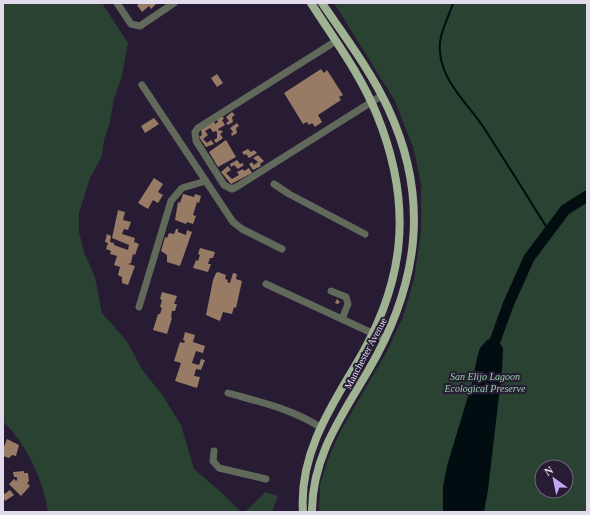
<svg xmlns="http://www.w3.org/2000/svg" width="590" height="515" viewBox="0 0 590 515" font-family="Georgia,serif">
<rect width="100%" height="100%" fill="#271c34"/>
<path fill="#294231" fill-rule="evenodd" d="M3,3H102L128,43L122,76L114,99L109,125L104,140L102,156L90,178L79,213V232L84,252L95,277L102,313L126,340L143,371L161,393L181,425L194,469L222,493L241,512H48C45,489 34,463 21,443C16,435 9,428 3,421Z
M334,3H587V512H319L320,485L328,459L340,432L386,353L403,317L414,279L421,231V185L414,150L395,101ZM542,467H566V491H542Z
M265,492L278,496L272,512H245Z"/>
<path fill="#010d10" d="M495,337L503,348L502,370L488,490L484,512H443V487L447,466L472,383L477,358L480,348L487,340Z"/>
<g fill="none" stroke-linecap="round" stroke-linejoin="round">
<path stroke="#010d10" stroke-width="2" d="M453,3C448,20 438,34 440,52C442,82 469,105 484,128C506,162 527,196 549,231"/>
<path stroke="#010d10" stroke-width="11" d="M491,352L508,305L529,258L565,210L587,196"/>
</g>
<path fill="#977b65" d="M141,3H157L151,9L149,6L142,12L137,5Z
M321,69L324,73L327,70L343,95L339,97L341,100L318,115L322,122L315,127L312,123L309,125L307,122L303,124L284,93Z
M217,74L223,83L217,87L211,78Z
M232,112L235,115L232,117L233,122L228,125L226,123L229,121L226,117Z
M222,116L224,119L222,120L225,125L218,129L219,131L221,130L223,132L220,134L223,138L216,143L214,140L217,138V132L216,131L213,132L210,128L205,131L208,135L203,139L207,143L211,140L214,144L206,147L199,137L202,135L201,130L214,121L215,124L218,122L217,120Z
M154,118L159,124L145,133L141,126Z
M237,123L239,126L236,128L237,133L232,136L231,134L233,132L230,128Z
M226,140L236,157L218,167L209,152Z
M248,149L251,152L254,150L257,153L249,158L246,154L244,155L242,152Z
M258,155L264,161L260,164L261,166L253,170L249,164L252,162L254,165L258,162L253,158Z
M237,160L240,164L242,163L244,165L238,169L234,165L231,167L230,164Z
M228,166L231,170L226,173L232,179L239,175L237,172L243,169L244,171L249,168L252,173L231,184L221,172Z
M154,178L163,184L158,192L163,195L158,203L153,200L148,209L138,203Z
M183,194L194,197L195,194L201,196L199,203L197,202L193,215L196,216L193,224L187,222L186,224L175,220L178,202L180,203Z
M118,210L125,212L123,220L131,222L128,230L124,229L122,234L135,238L134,242L139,244L135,255L133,254L131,263L128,264L135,266L128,285L122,283V277L118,275L120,267L114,265L117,256L110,254L111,251L106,249L108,243L105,242L107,234L111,236L110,242L114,243V245L128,250L129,245L112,238Z
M176,229H178V232L186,235L187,230L192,232L180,266L167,262V255L161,251L165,237L167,238L169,233L174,234Z
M200,248L215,252L213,258H210L208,264H211L208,272L193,268L196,260L198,261L200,255L198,254Z
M218,272L226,275L225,279L228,280L227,282L230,283L233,273L237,274L236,279L242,281L236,308L234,307L232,314L223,312L220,321L206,315L213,280L216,273Z
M162,292L177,296L174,304H177L175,311H172L171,317L172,318L167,334L153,330L158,314H160L162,308L160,307L162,300L160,299Z
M337,299L340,302L338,304L335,303Z
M185,332L195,335L193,342L205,346L203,353L196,351L192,363L199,365L201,359L205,360L201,370L196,369L194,376L200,377L197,388L175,381L181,363L174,361L180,342L184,343L185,341L183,340Z
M7,439L19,445L16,456L12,455L9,458L3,456V449Z
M24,471V473H28L29,481L27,483L30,486L21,496L9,484L14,479L16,481L17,480V477H14L13,472Z
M10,490L14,495L5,501L3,495Z"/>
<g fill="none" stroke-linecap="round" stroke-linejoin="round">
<path stroke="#616a5a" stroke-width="7" d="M117,3L131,24L140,26L174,3
M336,41L198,128L195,132L196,141L224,185L232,189L238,186L381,96
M142,85L233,222L242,229L282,249
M274,184L289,194L365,234
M266,284L385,339
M331,291L346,297L348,304L342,319
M139,307L171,201L182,188L206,181
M228,393C260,402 292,409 320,427
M214,451L213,461L219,468L266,479"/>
<path stroke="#9fb392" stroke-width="8" d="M303,512C299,457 328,411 355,366C405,284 414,206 377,115C361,75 334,39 311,3
M312,512C312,457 341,417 368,371C418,286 431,200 388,108C371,71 345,37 322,3"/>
</g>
<g text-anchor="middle" stroke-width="4" stroke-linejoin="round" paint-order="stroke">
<g font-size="10" fill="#e2dbec" stroke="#271c34">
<text transform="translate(365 353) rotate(-62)" y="4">Manchester Avenue</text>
</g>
<g font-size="10" font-style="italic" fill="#93d2a6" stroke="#271c34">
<text x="485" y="380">San Elijo Lagoon<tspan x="485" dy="12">Ecological Preserve</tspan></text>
</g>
</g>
<rect width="590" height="515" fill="none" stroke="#e2dbec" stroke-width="8"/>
<g transform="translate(554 479) rotate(327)"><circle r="19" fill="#271c34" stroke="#72687e"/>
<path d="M0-3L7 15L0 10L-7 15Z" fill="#c3a7f2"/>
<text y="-6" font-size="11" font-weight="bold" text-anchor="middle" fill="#e2dbec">N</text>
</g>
</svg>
